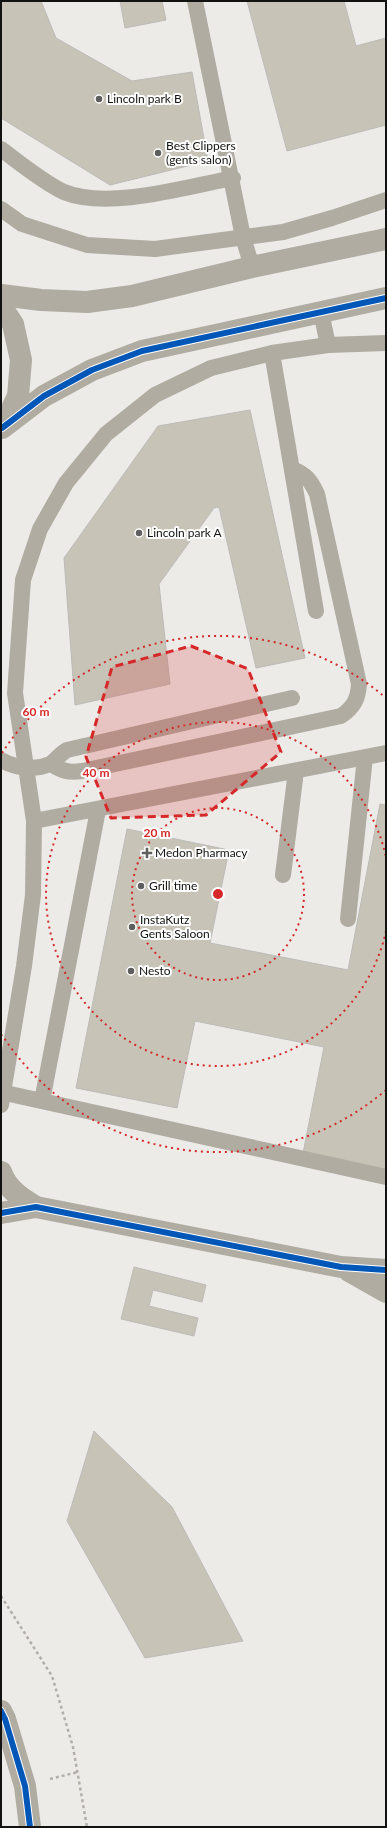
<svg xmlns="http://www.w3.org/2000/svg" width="387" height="1828" viewBox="0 0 387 1828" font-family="Lato,sans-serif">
<rect width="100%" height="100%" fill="#ecebe8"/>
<path fill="#c7c3b7" stroke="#bcbbb9" d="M1,1H41L56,38L132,81L192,72L208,161L110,185L1,118Z
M120,1H162L166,20L125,28Z
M247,1H344L356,46L386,38V125L287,151Z
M250,410L305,658L256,668L219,507L214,508L159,584L170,684L75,705L64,558L158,426Z
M380,804L386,805V1170L303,1153L324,1047L195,1021L177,1108L76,1088L127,829L229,850L210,943L348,970Z
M134,1267L206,1285L202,1302L153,1290L149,1306L198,1318L194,1336L121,1319Z
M94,1431L172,1507L243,1641L145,1658L67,1521Z"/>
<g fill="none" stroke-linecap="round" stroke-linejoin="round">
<path stroke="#b1afa7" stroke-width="2.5" stroke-dasharray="3 3" stroke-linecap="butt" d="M1,1596L52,1676L73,1747L87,1827
M50,1779L78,1772"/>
<path stroke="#b0aca1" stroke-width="16" d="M195,1L243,237L252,267
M1,149C20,163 43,182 64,192C108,210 186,187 233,178
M1,209L22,224L87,245L155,249L283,232L332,218L386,200
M321,312L328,345
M272,353L316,611
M1,760C16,768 34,771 50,764C54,762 61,753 67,750L292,698
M51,764C62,771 69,773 82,771L341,716C354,707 358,699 359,684L317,494C311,481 306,474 292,469
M34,821L386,753
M283,875L296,771
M348,919L365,757
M1,1092L386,1177
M42,1101L98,810
M1,1105L24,966L33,895L34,821L15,693L23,580L40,529L66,483L106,434L155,395L211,368L272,353L328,345L386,343"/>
<path stroke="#b0aca1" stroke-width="22" d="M1,295L41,300L87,302L132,296L252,267L386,239
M1,306L13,324L21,360L18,396L4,425
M2,428L44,396L92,370L142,351L386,298
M1,1172C7,1189 21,1198 36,1207
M1,1213L36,1207L341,1267L386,1270
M349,1271L386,1292
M1,1711L5,1719L25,1786L30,1827"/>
<defs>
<path id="cycleway" d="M2,428L44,396L92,370L142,351L386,298
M1,1213L36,1207L341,1267L386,1270
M1,1711L5,1719L25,1786L30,1827"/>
</defs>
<use href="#cycleway" stroke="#fff" stroke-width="8"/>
<use href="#cycleway" stroke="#0057b8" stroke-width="6"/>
</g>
<path fill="#d62828" fill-opacity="0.2" stroke="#d62828" stroke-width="3" stroke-dasharray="8 5" stroke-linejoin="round" d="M191,646L248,669L281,752L206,815L111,818L86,757L112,667Z"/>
<g fill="none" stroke="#d62828" stroke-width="2" stroke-dasharray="2 4">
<circle cx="218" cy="894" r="86"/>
<path d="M386 931A172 172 0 1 1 386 857"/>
<path d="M386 1090A258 258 0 0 1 2 1035M2 753A258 258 0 0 1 386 698"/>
</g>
<g fill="#5e5e5c" stroke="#fff" stroke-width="1.5">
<circle cx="99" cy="99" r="4"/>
<circle cx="158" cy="153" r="4"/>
<circle cx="139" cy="533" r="4"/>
<path d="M145 847h4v4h4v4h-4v4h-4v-4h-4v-4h4z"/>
<circle cx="141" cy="886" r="4"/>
<circle cx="132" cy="927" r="4"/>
<circle cx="131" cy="971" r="4"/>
</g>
<g text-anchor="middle" stroke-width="4" stroke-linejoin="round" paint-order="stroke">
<g font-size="12" fill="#121210" stroke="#fff" text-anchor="start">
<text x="107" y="103">Lincoln park B</text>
<text x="166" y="150">Best Clippers<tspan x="166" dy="14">(gents salon)</tspan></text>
<text x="147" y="537">Lincoln park A</text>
<text x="155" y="857">Medon Pharmacy</text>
<text x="149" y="890">Grill time</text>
<text x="140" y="924">InstaKutz<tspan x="140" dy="14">Gents Saloon</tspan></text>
<text x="139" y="975">Nesto</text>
</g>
</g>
<circle cx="218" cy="894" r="6" fill="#d62828" stroke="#fff" stroke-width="2"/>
<g font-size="12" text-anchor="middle" font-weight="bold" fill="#d62828" stroke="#fff" stroke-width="4" stroke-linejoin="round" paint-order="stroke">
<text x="36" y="716">60 m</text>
<text x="96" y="777">40 m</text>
<text x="157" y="837">20 m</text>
</g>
<rect width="387" height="1828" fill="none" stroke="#121210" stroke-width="4"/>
</svg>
